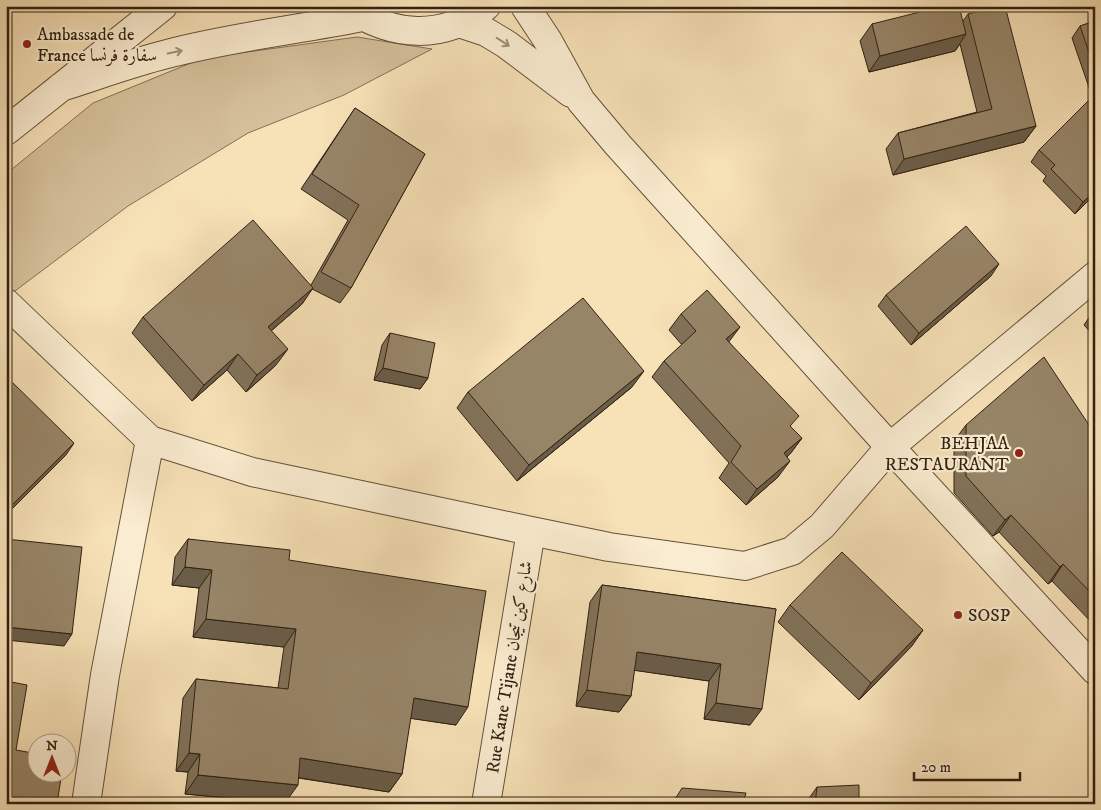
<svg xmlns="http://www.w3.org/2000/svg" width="1101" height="810" viewBox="0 0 1101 810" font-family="'IM FELL DW Pica',Amiri,serif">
<rect width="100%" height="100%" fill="#f7e1b7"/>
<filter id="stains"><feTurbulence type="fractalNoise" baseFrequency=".004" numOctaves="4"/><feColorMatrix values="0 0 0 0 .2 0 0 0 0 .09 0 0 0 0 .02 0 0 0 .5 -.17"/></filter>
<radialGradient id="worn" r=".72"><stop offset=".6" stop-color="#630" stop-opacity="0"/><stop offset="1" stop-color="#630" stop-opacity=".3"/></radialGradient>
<path fill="#d5c09b" stroke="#827056" d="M357,37L432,49L344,95L248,133L128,206L7,297L6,296V174L93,103L203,58Z"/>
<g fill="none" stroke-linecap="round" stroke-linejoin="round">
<defs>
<path id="minor" d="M6,303L150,440L252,472L531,531L609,547L745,566L792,551L822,526L890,447L1095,276
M86,804L105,675L150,440
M486,804L531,531"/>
<path id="tertiary" d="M525,6L548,41L581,101L618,145L890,447L1095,670
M348,7C392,37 444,41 486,6
M459,23L486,32L506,44L571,93
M61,87C96,76 131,63 167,54C231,37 297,30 362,17
M6,131L163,6"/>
</defs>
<use href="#minor" stroke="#62513b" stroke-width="30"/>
<use href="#tertiary" stroke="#62513b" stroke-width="30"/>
<use href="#minor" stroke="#faecd0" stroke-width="28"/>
<use href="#tertiary" stroke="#faecd0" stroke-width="28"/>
</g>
<path fill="#827259" stroke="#302112" d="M968,14L1036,126L1024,142L893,175L886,149L898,133L977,112L960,44L955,51L869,72L860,41L872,24L963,21Z
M1095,21V102H1094L1095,103V194L1075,214L1043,181L1046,176L1031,162L1039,150L1094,102L1072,38L1080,26Z
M355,108L425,154L351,288L340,303L312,289L302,304L271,331L276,365L246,392L227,370L192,401L132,333L143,317L311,285L348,220L301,189Z
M991,276L911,345L878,306L886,295Z
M1095,309V337L1084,325Z
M681,314L729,342L791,427L802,438L790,454L787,457L778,477L746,505L719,478L729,463L652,377L664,361L682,345L669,330Z
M390,333L428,378L420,389L374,380L382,345Z
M632,387L517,481L457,408L468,392Z
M966,425L1095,434V626L1052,581L1048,584L999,532L993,536L954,493V441Z
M188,539L289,560L456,725L410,718L402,774L389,792L298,778L285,803L185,794L188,772L176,771L183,698L196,679L278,688L284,647L193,637L199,588L172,585L175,557Z
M602,585L776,609L750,725L704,719L709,681L634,670L631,696L619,712L576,706L590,602Z
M790,605L923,630L911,647L859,700L778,622Z
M817,787L859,804H805Z"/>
<path fill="#6a5d49" stroke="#302112" d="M966,34L955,51L869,72L880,56Z
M1036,126L1024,142L893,175L904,159Z
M1095,191V194L1075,214L1083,202Z
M999,264L991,276L911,345L919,333Z
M313,288L302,304L256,344L268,327Z
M740,327L728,343L726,339Z
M288,349L276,365L246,392L257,375Z
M238,354L227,370L192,401L204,385Z
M383,368L428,378L420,389L374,380Z
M644,371L632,387L517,481L529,465Z
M802,438L790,454L772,470L784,453Z
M74,443L66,455L6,515V511Z
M790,461L778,477L746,505L757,489Z
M1011,515L999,532L993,536L1005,520Z
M1063,564L1052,581L1048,584L1060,567Z
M185,567L212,570L199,588L172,585Z
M206,619L296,629L284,647L193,637Z
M6,627L72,634L64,646L6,640Z
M923,630L911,647L859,700L871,683Z
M637,652L721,664L709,681L625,669Z
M587,690L631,696L619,712L576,706Z
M414,698L468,707L456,725L401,717Z
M716,703L762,709L750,725L704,719Z
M189,753L200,754L188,772L176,771Z
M300,758L402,774L389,792L288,776Z
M198,775L298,785L285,803L185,794Z"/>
<path fill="#978568" stroke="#302112" d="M944,6H959L966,34L880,56L872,24Z
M998,6H1005L1036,126L904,159L898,133L992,109L968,14Z
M1095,21V70L1080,26Z
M1090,99L1095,103V191L1083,202L1051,169L1055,165L1039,150Z
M355,108L425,154L351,288L321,272L359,205L312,174Z
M253,220L313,288L268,327L288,349L257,375L238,354L204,385L143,317Z
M966,226L999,264L919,333L886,295Z
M707,290L740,327L726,339L799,416L790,426L802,438L784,453L790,461L757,489L731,462L741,446L664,361L696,331L681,314Z
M583,298L644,371L529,465L468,392Z
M390,333L435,343L428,378L383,368Z
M1044,357L1095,434V597L1063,564L1060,567L1011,515L1005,520L966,476V425Z
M9,379L74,443L6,511V382Z
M6,539L82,547L72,634L6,627Z
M188,539L290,550L289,560L486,591L468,707L414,698L402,774L300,758L298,785L198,775L200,754L189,753L196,679L288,689L296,629L206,619L212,570L185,567Z
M842,552L923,630L871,683L790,605Z
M602,585L776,609L762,709L716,703L721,664L637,652L631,696L587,690Z
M6,681L27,685L16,750L38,754V772H62L57,804H6Z
M859,785V804H815L817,787Z
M682,788L746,793L743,803L745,804H672Z"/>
<defs><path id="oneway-shaft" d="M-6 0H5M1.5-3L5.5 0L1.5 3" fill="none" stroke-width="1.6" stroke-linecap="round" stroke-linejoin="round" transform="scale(1.25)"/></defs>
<g stroke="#9f917a">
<use href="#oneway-shaft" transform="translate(503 42) rotate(33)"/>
<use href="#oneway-shaft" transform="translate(175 52) rotate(-12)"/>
</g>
<g fill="#8f2418" stroke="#faecd0" stroke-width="2">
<circle cx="27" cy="44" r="5"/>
<circle cx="1019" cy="453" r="5"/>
<circle cx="958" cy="615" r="5"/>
</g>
<g text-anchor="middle" stroke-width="4.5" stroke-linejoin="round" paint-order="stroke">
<g font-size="18" fill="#302112" stroke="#faecd0" text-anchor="start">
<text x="37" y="40">Ambassade de<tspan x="37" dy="21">France سفارة فرنسا</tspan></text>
<text x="1009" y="449" text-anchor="end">BEHJAA<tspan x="1009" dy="21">RESTAURANT</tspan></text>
<text x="968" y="621">SOSP</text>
</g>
<g font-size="18" fill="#302112" stroke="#faecd0">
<text transform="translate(509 667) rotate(-81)" y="6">Rue Kane Tijane شارع كين تيجان</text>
</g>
</g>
<rect width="1101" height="810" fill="none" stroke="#f7e1b7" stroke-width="25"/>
<rect x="8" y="8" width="1086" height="795" fill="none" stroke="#302112" stroke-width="2.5"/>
<rect x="12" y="12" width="1076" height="785" fill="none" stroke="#302112"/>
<g transform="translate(52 758)"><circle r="24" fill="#faecd0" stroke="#a99b84"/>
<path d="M0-4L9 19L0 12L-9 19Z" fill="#8f2418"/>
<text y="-8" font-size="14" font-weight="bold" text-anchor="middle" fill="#302112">N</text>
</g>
<path d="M914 772v8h106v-8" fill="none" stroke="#302112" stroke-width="2.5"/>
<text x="921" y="772" font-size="15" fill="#302112" stroke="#faecd0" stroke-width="4" paint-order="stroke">20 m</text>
<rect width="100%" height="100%" filter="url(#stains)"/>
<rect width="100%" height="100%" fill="url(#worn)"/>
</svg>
